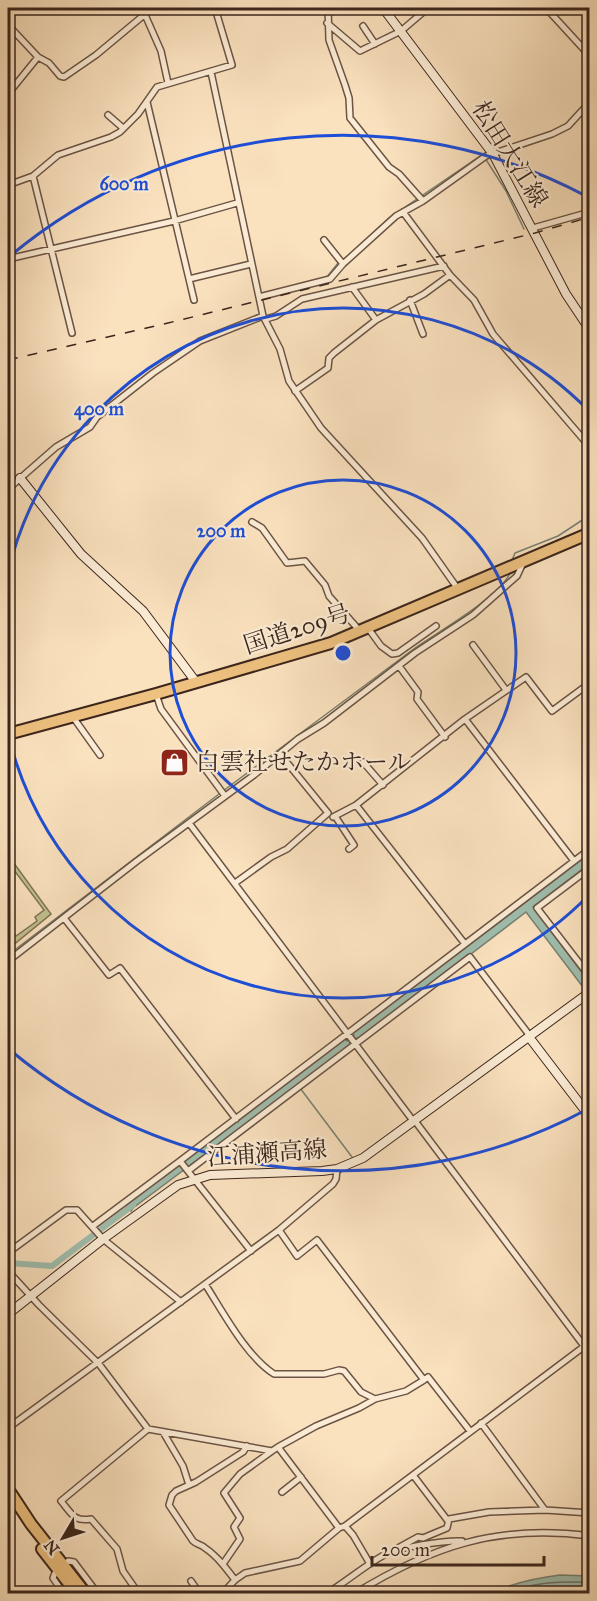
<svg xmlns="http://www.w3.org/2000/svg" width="597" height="1601" viewBox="0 0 597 1601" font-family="'IM FELL Great Primer','Noto Serif JP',serif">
<rect width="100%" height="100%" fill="#fbe2bf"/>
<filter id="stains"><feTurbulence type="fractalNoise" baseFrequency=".00333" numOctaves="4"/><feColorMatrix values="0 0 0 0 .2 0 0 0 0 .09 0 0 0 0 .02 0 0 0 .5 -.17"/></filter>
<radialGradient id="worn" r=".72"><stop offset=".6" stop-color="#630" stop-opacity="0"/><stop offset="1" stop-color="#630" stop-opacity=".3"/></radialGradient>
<path fill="#c3c28f" stroke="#7f7456" stroke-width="1.5" d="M8,855L51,914L12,946L8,938L13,933L16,936L37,921L35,917L44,910L8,862Z"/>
<path fill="#9fbeae" stroke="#778174" stroke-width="1.5" d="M589,854V864L533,907L589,982V995L526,912L358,1040L357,1038L349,1044L350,1046L133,1208L131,1211L126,1205L344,1039L347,1041L354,1035L353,1033Z
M560,1575L589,1576V1593H490C514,1583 535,1578 560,1575Z"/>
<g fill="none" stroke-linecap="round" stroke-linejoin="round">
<path stroke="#6d7265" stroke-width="1.5" d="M505,1594C533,1581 560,1582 590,1582
M528,1594L561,1589L590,1590"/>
<path stroke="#778174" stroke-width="1.5" d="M485,158L506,191L524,229
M375,231L389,218L483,154
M326,278L339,262L345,259
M512,560L515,553L558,536L590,515
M223,791C287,743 351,696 415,648C439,631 501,597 511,571
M8,955L219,794
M300,1088L352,1157"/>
<path stroke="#9fbeae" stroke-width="6" d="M8,1263L52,1266L133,1205"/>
<defs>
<path id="street" d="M8,8H15
M142,8L161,51L168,83
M328,8L329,40L345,85L349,98L350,118L389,167L399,174L423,201
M546,8L590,56
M327,23L360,51L401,31L428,8
M8,25L38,57L49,63L60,76L64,77L96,55L144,15
M363,26L375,44
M211,72L263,316L280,349L289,381L321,428L422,538L458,589
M8,94L38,57
M147,102L194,300
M108,115L123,128
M33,176L72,333
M8,185L33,176L58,155L111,137L120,132L138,114L157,87L232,65L215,8
M403,212L450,275L474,300L493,334L590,447
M533,228L590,212
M324,240L343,264
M8,259L174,221L237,203
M189,279L251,264
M352,287L376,320L424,294L450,275
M259,297L330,279L343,264L396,216L423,201L486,156L552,134L568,126L590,102
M410,300L423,334
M266,319L276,316L302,299L444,266
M295,391L328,368L329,358L334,353L376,320
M8,489L56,447L90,427L97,417L153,373L200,341L263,316
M252,522L262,528L287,563L305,561L325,585L329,596L359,630
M368,628L381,646L392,654L398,653L436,626
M473,645L506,690
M399,666L418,692L417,699L445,737
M156,694L161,709L225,796
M73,717L100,755
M465,719L574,861
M363,762L383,785
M335,816L354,845L349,849
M333,817L356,805
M189,823L414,1122
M590,868L537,908L590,977
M583,873L590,880
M235,883L271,857L287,849L328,813L280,754
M64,918L109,975L120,968L236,1119
M465,944L356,805L465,719L526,677L552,711L590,683
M8,961L137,861L254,775L298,739L324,723L415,653L473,615L517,576L524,561
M415,1121L584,1346
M180,1161L590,849
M188,1171L470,957L530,1036
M93,1226L180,1161L251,1251
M279,1230L297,1256L317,1240L424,1380L428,1377L470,1431
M8,1241L13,1249L8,1253
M13,1249L66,1210H77L103,1239L181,1302
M8,1271L39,1305L99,1364L148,1429L272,1451L278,1447L339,1528
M205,1284C223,1312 246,1356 274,1374H324L339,1370L344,1371L361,1392L375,1399
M8,1416L15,1423
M481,1423L545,1510L590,1513
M8,1428L279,1230L333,1184L336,1179L337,1169
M163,1432L183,1466L189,1485
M278,1447L316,1426L359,1408L375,1399L406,1391L424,1380
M413,1475L448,1521
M282,1492L301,1477
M345,1526L353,1535L370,1564
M387,1554L418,1537L423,1538L447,1528L449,1519L489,1512L545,1510
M223,1564L240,1539L234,1527L240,1518L224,1493L240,1474L272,1451
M235,1580C226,1568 217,1556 205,1548C201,1544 197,1545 193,1541L169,1505L172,1495L176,1491L196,1482L243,1452L247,1446
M191,1581L200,1594
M64,1594L53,1578L55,1573L68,1561L74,1562L98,1594
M139,1594L123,1571L117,1549L91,1519C74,1522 72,1514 61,1501L148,1429
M222,1594L235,1580L245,1573L300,1561L339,1528L345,1526L590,1342
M326,1594C346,1582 364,1566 384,1555C400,1547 445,1540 462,1541
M354,1594C432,1546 498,1524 590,1536"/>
<path id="secondary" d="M383,8L493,154L566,294L590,330
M20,478L81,554L143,611L196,682
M529,1037L590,1117
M8,1314L103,1239L178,1185L210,1175L322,1171L337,1169L363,1158L590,992"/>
<path id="highway" d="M8,734L156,694L331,643L590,533
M8,1489L31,1524L86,1594
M42,1549L77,1594"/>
</defs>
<use href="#street" stroke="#6b5445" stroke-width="8"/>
<use href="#secondary" stroke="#3b251c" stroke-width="10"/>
<use href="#highway" stroke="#3b251c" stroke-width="14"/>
<use href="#street" stroke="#fcecd5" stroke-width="5"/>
<use href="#secondary" stroke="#fcecd5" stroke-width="8"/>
<use href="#highway" stroke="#eec180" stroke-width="10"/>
<path stroke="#3b251c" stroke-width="1.5" stroke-dasharray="10 10" stroke-linecap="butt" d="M8,360L168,323L535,233L590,217"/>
</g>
<g fill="none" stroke="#1d4ed8" stroke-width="3">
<circle cx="343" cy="653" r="173"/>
<path d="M589 895A345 345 0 0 1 8 734M8 572A345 345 0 0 1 589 411"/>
<path d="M586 1110A518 518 0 0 1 10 1050M10 256A518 518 0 0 1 586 196"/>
</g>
<defs>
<symbol id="shop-square" viewBox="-11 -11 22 22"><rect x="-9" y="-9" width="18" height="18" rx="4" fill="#8f2418" stroke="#fcecd5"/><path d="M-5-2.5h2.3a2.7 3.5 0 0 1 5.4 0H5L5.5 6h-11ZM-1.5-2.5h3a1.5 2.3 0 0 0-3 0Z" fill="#fff"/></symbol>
</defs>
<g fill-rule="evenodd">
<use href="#shop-square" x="158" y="746" width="33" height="33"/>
</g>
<g text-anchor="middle" stroke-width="4.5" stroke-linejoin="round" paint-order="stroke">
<g font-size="24" fill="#3b251c" stroke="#fcecd5">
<text transform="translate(510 154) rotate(58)" y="8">松田大江線</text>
<text transform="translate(297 629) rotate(-18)" y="8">国道209号</text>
<text transform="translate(267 1153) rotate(-4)" y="8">江浦瀬高線</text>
</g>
<g font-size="24" fill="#3b251c" stroke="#fcecd5" text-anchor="start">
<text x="196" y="770">白雲社せたかホール</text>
</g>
</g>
<circle cx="343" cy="653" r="9" fill="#1d4ed8" stroke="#fcecd5" stroke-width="3"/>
<g font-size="18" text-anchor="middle" font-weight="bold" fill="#1d4ed8" stroke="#fcecd5" stroke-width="4.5" stroke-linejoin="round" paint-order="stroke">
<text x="124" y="190">600 m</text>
<text x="99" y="415">400 m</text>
<text x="221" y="537">200 m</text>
</g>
<rect width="597" height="1601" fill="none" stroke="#fbe2bf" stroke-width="30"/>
<rect x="9" y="9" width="579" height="1583" fill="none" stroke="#3b251c" stroke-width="3"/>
<rect x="15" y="15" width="567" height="1571" fill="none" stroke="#3b251c" stroke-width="1.5"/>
<g transform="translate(63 1538) rotate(231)" stroke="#fcecd5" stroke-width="4.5" paint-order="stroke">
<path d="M0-4.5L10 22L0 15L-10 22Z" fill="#3b251c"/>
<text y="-9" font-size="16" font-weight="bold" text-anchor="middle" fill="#3b251c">N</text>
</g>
<path d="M372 1556v9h172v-9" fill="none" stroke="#3b251c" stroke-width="3"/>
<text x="381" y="1556" font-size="18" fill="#3b251c" stroke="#fcecd5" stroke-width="4.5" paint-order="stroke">200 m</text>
<rect width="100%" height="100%" filter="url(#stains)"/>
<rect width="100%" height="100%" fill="url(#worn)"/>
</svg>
